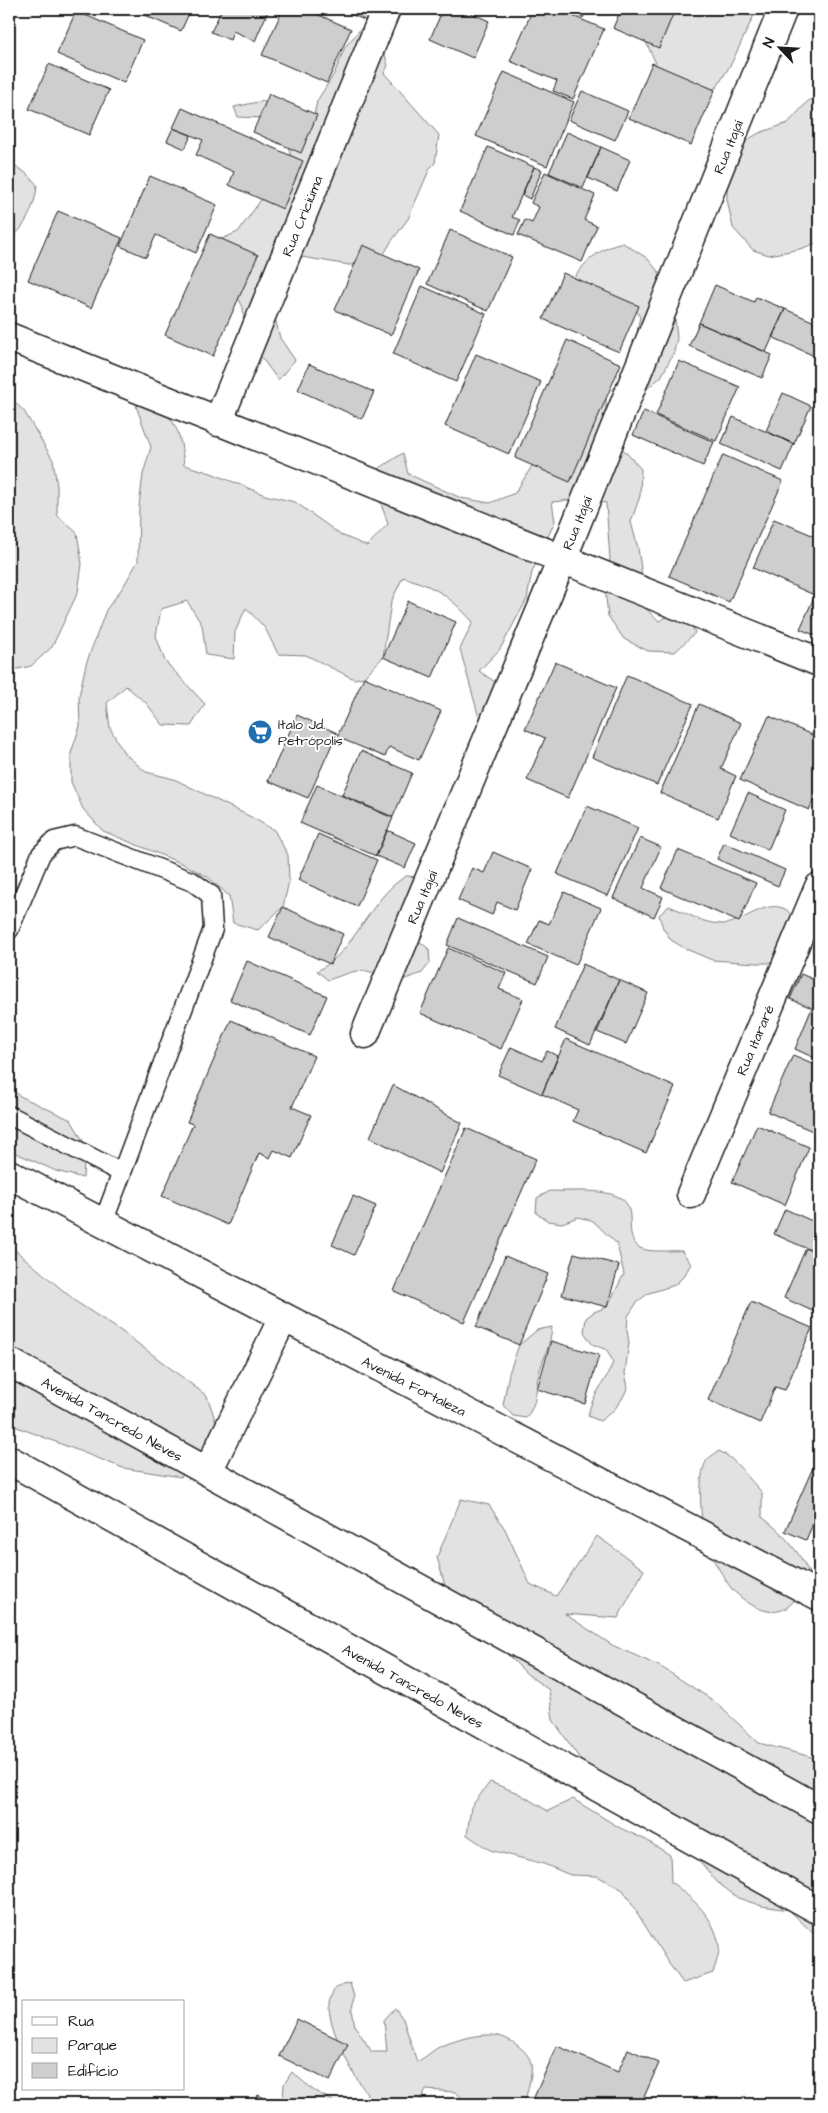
<svg xmlns="http://www.w3.org/2000/svg" width="828" height="2113" viewBox="0 0 828 2113" font-family="'Architects Daughter',sans-serif">
<rect width="100%" height="100%" fill="#fff"/>
<filter id="ink" filterUnits="userSpaceOnUse"><feTurbulence type="fractalNoise" baseFrequency=".02" numOctaves="2"/><feDisplacementMap in="SourceGraphic" scale="10" xChannelSelector="R" yChannelSelector="G"/><feConvolveMatrix kernelMatrix="1 2 1 2 8 2 1 2 1" color-interpolation-filters="sRGB"/></filter>
<g filter="url(#ink)">
<path fill="#e2e2e2" stroke="#7f7f7f" d="M625,9H755V13L732,62L717,87L693,99L668,89L645,40Z
M370,18L382,44L388,66L384,73L439,135L435,163L430,168L408,219L391,242L378,264L349,265L290,255L273,310L280,338L295,360L278,380L244,334L243,307L227,277L212,243L238,232L273,183L293,166L286,137L264,118L238,117L234,107L263,101L286,117L311,130L317,101L334,74L345,47Z
M819,99V242L800,249L769,255L753,250L733,228L727,199V186L739,152L747,140L759,133L788,123L809,100Z
M9,165C22,168 29,175 37,185C36,204 25,229 9,240Z
M623,243L647,258L666,281L674,309L677,338L674,352L661,377L638,396C637,370 633,343 640,317L633,305L573,279C586,260 600,248 623,243Z
M9,397L24,411L53,460L57,486V515L77,533L82,564L78,592L52,647L31,666L9,671Z
M606,398V426L621,447L641,469L640,496L631,522L638,548L642,575L639,602L659,621L685,607L695,633L675,652L648,651L624,639L608,616L605,588L610,559L606,503L580,499L552,502L555,521L532,572L527,599L500,649L479,671L501,686L481,725L460,649L473,622C448,595 438,588 403,577L391,602L383,657L364,677L354,679L306,655L278,654L265,628L246,608L235,632L234,659L206,655L202,625L187,601L161,609L156,636L165,661L205,704L191,726L163,725L147,704L126,686L107,703L110,728L124,753L146,772L174,779L251,817L274,830L288,855L289,881L283,907L258,930L233,923L229,896L208,877L183,864L103,831L83,809L71,782V753L80,726L79,696L86,664L106,610L123,587L138,561L139,506L143,474L151,447L136,406L154,400C178,425 180,431 184,465L211,473L265,495L295,502L341,535L367,546L388,524L379,498L378,469L403,453L408,474L461,498L490,503L515,493L546,444Z
M406,876L420,877L415,930L420,942L429,949L430,963L422,973L394,983C362,965 361,969 328,980L317,971C357,950 368,899 406,876Z
M669,906C688,913 702,924 723,924C744,923 765,899 785,909C789,911 793,917 796,920L781,956L769,963H756L712,960L686,949L671,940L663,928L659,915Z
M9,1087L20,1096L71,1120L85,1144L83,1178L56,1171L9,1150Z
M550,1191C572,1192 600,1188 619,1197C640,1208 621,1236 640,1248C649,1253 672,1250 682,1251L691,1264L684,1276L675,1285L649,1293L638,1301L628,1316L627,1330L629,1343L625,1373L628,1387L622,1399L614,1410L600,1421L588,1416C592,1393 606,1383 613,1362L607,1350L592,1344L584,1332L586,1318L594,1312L607,1307L624,1274L617,1244L593,1221L578,1217L562,1223L548,1221L536,1213L537,1198Z
M9,1245L78,1303L124,1333L207,1396L221,1436L181,1477L123,1468L12,1425H9Z
M552,1327C551,1344 544,1356 539,1373C534,1392 539,1401 526,1418L513,1416L503,1405L509,1373L519,1345L537,1330Z
M719,1451C737,1459 747,1478 762,1492V1517C782,1532 799,1551 809,1573C803,1586 798,1600 786,1608C768,1619 744,1602 732,1589C728,1585 711,1556 708,1550C701,1534 696,1475 707,1460C709,1457 715,1454 719,1451Z
M461,1499L489,1505L505,1529L530,1584L556,1596L597,1536L644,1570L618,1618L565,1614L612,1645L661,1667L714,1701L759,1743L819,1759V1939L789,1910L762,1906L738,1898L717,1882L700,1862L675,1819L584,1765L553,1720L549,1690L527,1674L507,1654L466,1607L445,1586L437,1557Z
M490,1782L518,1793L548,1811L573,1799L620,1828L646,1840L670,1855L671,1882C693,1899 715,1917 719,1946C720,1954 715,1965 713,1973L683,1983L667,1961L623,1890L597,1876L570,1875L544,1864L490,1850L467,1835L471,1807Z
M350,1983L354,1997L352,2010L355,2026L372,2052H387L384,2020L395,2008L403,2019L417,2062C426,2057 434,2049 443,2045C457,2040 477,2034 492,2035C505,2035 528,2049 531,2063C533,2072 527,2096 523,2104H469L455,2092L426,2090L419,2104H365L367,2093C353,2077 327,2025 329,2003C330,1998 333,1993 335,1988Z
M292,2072L313,2090L338,2104H288L283,2098L284,2084Z"/>
<path fill="#cecece" stroke="#1c1c1c" d="M130,9H191L181,31Z
M222,9H269L255,41L233,31L230,40L211,32Z
M283,9H305L351,29L327,83L262,55Z
M339,9H383L376,25Z
M443,9H462L489,21L473,58L430,39Z
M533,9H556L604,29L573,99L553,91L557,81L510,61Z
M563,9H587L583,18Z
M621,9H667L674,12L659,48L613,28Z
M76,11L143,40L124,83L57,54Z
M652,63L715,90L691,145L629,118Z
M49,64L109,90L89,135L29,109Z
M504,72L574,102L547,166L476,136Z
M582,91L628,111L615,140L569,120Z
M269,94L317,115L301,153L253,132Z
M182,108L303,161L283,209L229,185L234,172L196,155L203,140L173,128Z
M173,128L191,135L185,149L167,141Z
M567,132L601,147L583,188L549,173Z
M488,147L534,167L512,217L520,220L514,235L460,211Z
M601,147L630,160L617,191L588,178Z
M534,167L542,170L530,199L522,195Z
M545,172L595,195L584,220L597,226L582,262L518,235L525,220L532,223L539,207L531,203Z
M150,176L217,205L196,253L156,235L146,257L120,246Z
M58,211L122,238L91,308L28,280Z
M450,230L512,257L488,311L427,284Z
M210,234L258,255L213,356L165,335Z
M363,245L419,270L391,335L335,310Z
M563,273L639,306L619,352L543,319Z
M715,285L754,302L756,297L785,309L766,352L699,323Z
M422,286L486,314L456,382L393,354Z
M785,309L819,324V358L772,337Z
M699,323L772,355L762,378L689,346Z
M567,340L621,364L570,482L515,458Z
M476,354L541,382L509,454L445,426Z
M679,361L740,387L716,441L656,415Z
M309,364L374,392L362,419L298,390Z
M783,393L811,406L794,444L766,431Z
M644,411L714,442L703,466L633,435Z
M733,417L794,444L782,471L721,444Z
M723,455L783,481L729,602L669,576Z
M774,519L819,538V578L812,594L753,568Z
M819,586V637L800,629Z
M408,601L456,622L432,678L383,657Z
M555,662L616,688L568,798L527,780L545,738L525,729Z
M627,675L693,704L657,785L592,757Z
M364,677L441,711L419,760L389,747L385,757L337,737Z
M699,704L741,723L721,769L736,776L718,818L660,793Z
M297,715L337,733L308,798L268,781Z
M769,716L819,738V786L809,810L740,780Z
M361,751L412,773L393,817L342,795Z
M317,785L393,818L376,856L300,823Z
M748,793L785,810L768,850L730,833Z
M587,806L638,828L608,896L557,874Z
M387,830L416,843L405,868L376,856Z
M318,834L377,860L357,906L298,880Z
M640,838L661,847L643,888L663,897L654,917L613,898Z
M724,843L785,870L778,886L717,859Z
M678,850L756,883L739,922L661,888Z
M493,852L532,869L515,910L497,902L492,915L458,900L472,868L484,873Z
M564,892L601,908L576,965L528,944L539,920L549,924Z
M283,907L343,934L330,964L269,937Z
M458,918L548,957L537,983L447,945Z
M448,948L506,973L499,989L523,999L501,1049L420,1013Z
M247,961L327,996L310,1035L230,1000Z
M583,964L619,980L590,1045L555,1029Z
M801,974L819,982V1060L795,1049L812,1008L790,999Z
M619,980L648,993L626,1044L597,1032Z
M231,1020L314,1056L292,1107L311,1115L292,1158L274,1150L270,1158L259,1153L228,1225L162,1196L193,1124L187,1122Z
M566,1039L675,1087L646,1153L573,1121L578,1110L542,1094Z
M511,1047L542,1061L547,1051L558,1056L542,1094L498,1075Z
M793,1055L819,1066V1122L815,1132L768,1112Z
M393,1085L462,1123L440,1173L370,1137Z
M757,1125L809,1147L785,1205L732,1182Z
M466,1128L536,1159L464,1322L394,1291Z
M353,1196L376,1206L354,1255L332,1245Z
M785,1209L819,1224V1254L774,1234Z
M806,1248L819,1254V1314L784,1298Z
M574,1253L619,1265L607,1307L562,1295Z
M505,1256L548,1274L519,1345L476,1327Z
M751,1302L812,1328L785,1390L775,1387L760,1423L708,1400Z
M551,1341L599,1355L585,1404L537,1389Z
M818,1456L819,1510L806,1540L785,1531Z
M297,2019L348,2044L330,2081L279,2056Z
M557,2046L618,2072L628,2049L659,2063L641,2104H531Z
M258,2095L277,2104H253Z"/>
<g fill="none" stroke-linecap="round" stroke-linejoin="round">
<defs>
<path id="lane" d="M9,930L41,854L54,841L75,836L193,882L211,895L213,929L103,1223
M9,1115L122,1173"/>
<path id="street" d="M218,422L386,9
M365,1034L563,557L783,9
M691,1194L819,887"/>
<path id="secondary" d="M9,337C278,447 550,552 819,662
M9,1174L819,1596
M208,1471L283,1318"/>
<path id="primary" d="M9,1362L819,1809
M9,1460L819,1910"/>
</defs>
<use href="#lane" stroke="#1c1c1c" stroke-width="21"/>
<use href="#street" stroke="#1c1c1c" stroke-width="31"/>
<use href="#secondary" stroke="#1c1c1c" stroke-width="31"/>
<use href="#primary" stroke="#1c1c1c" stroke-width="31"/>
<use href="#lane" stroke="#fff" stroke-width="18"/>
<use href="#street" stroke="#fff" stroke-width="28"/>
<use href="#secondary" stroke="#fff" stroke-width="28"/>
<use href="#primary" stroke="#fff" stroke-width="28"/>
</g>
</g>
<defs>
<symbol id="supermarket-disc" viewBox="-11 -11 22 22"><circle r="9.5" fill="#1f6fb2" stroke="#fff"/><path d="M-6-5.5h2.5l.6 2H6L4.5 2H-2.5L-4.4-4H-6ZM-1.5 3.2a1.3 1.3 0 1 0 .1 0ZM3 3.2a1.3 1.3 0 1 0 .1 0Z" fill="#fff"/></symbol>
</defs>
<g fill-rule="evenodd">
<use href="#supermarket-disc" x="246" y="718" width="28" height="28"/>
</g>
<g text-anchor="middle" stroke-width="4" stroke-linejoin="round" paint-order="stroke">
<g font-size="14" fill="#1c1c1c" stroke="#fff">
<text transform="translate(728 147) rotate(-68)" y="5">Rua Itajaí</text>
<text transform="translate(302 216) rotate(-68)" y="5">Rua Criciúma</text>
<text transform="translate(577 523) rotate(-68)" y="5">Rua Itajaí</text>
<text transform="translate(422 897) rotate(-67)" y="5">Rua Itajaí</text>
<text transform="translate(755 1040) rotate(-67)" y="5">Rua Itararé</text>
<text transform="translate(414 1386) rotate(27)" y="5">Avenida Fortaleza</text>
<text transform="translate(112 1419) rotate(29)" y="5">Avenida Tancredo Neves</text>
<text transform="translate(413 1686) rotate(29)" y="5">Avenida Tancredo Neves</text>
</g>
<g font-size="14" fill="#1c1c1c" stroke="#fff" text-anchor="start">
<text x="278" y="729">Ítalo Jd.<tspan x="278" dy="16">Petrópolis</tspan></text>
</g>
</g>
<rect width="828" height="2113" fill="none" stroke="#fff" stroke-width="30"/>
<rect x="15" y="15" width="798" height="2083" fill="none" stroke="#1c1c1c" stroke-width="2" filter="url(#ink)"/>
<rect x="22" y="2000" width="162" height="90" fill="#ffffff" stroke="#a4a4a4"/>
<rect x="32" y="2017" width="25" height="8" fill="#ffffff" stroke="#a4a4a4"/>
<text x="68" y="2026" font-size="15" fill="#1c1c1c">Rua</text>
<rect x="32" y="2038" width="25" height="15" fill="#e2e2e2" stroke="#a4a4a4"/>
<text x="68" y="2050" font-size="15" fill="#1c1c1c">Parque</text>
<rect x="32" y="2063" width="25" height="15" fill="#cecece" stroke="#a4a4a4"/>
<text x="68" y="2076" font-size="15" fill="#1c1c1c">Edifício</text>
<g transform="translate(780 48) rotate(295)" stroke="#ffffff" stroke-width="4" paint-order="stroke">
<path d="M0-4L9 19L0 12L-9 19Z" fill="#1c1c1c"/>
<text y="-8" font-size="14" font-weight="bold" text-anchor="middle" fill="#1c1c1c">N</text>
</g>
</svg>
